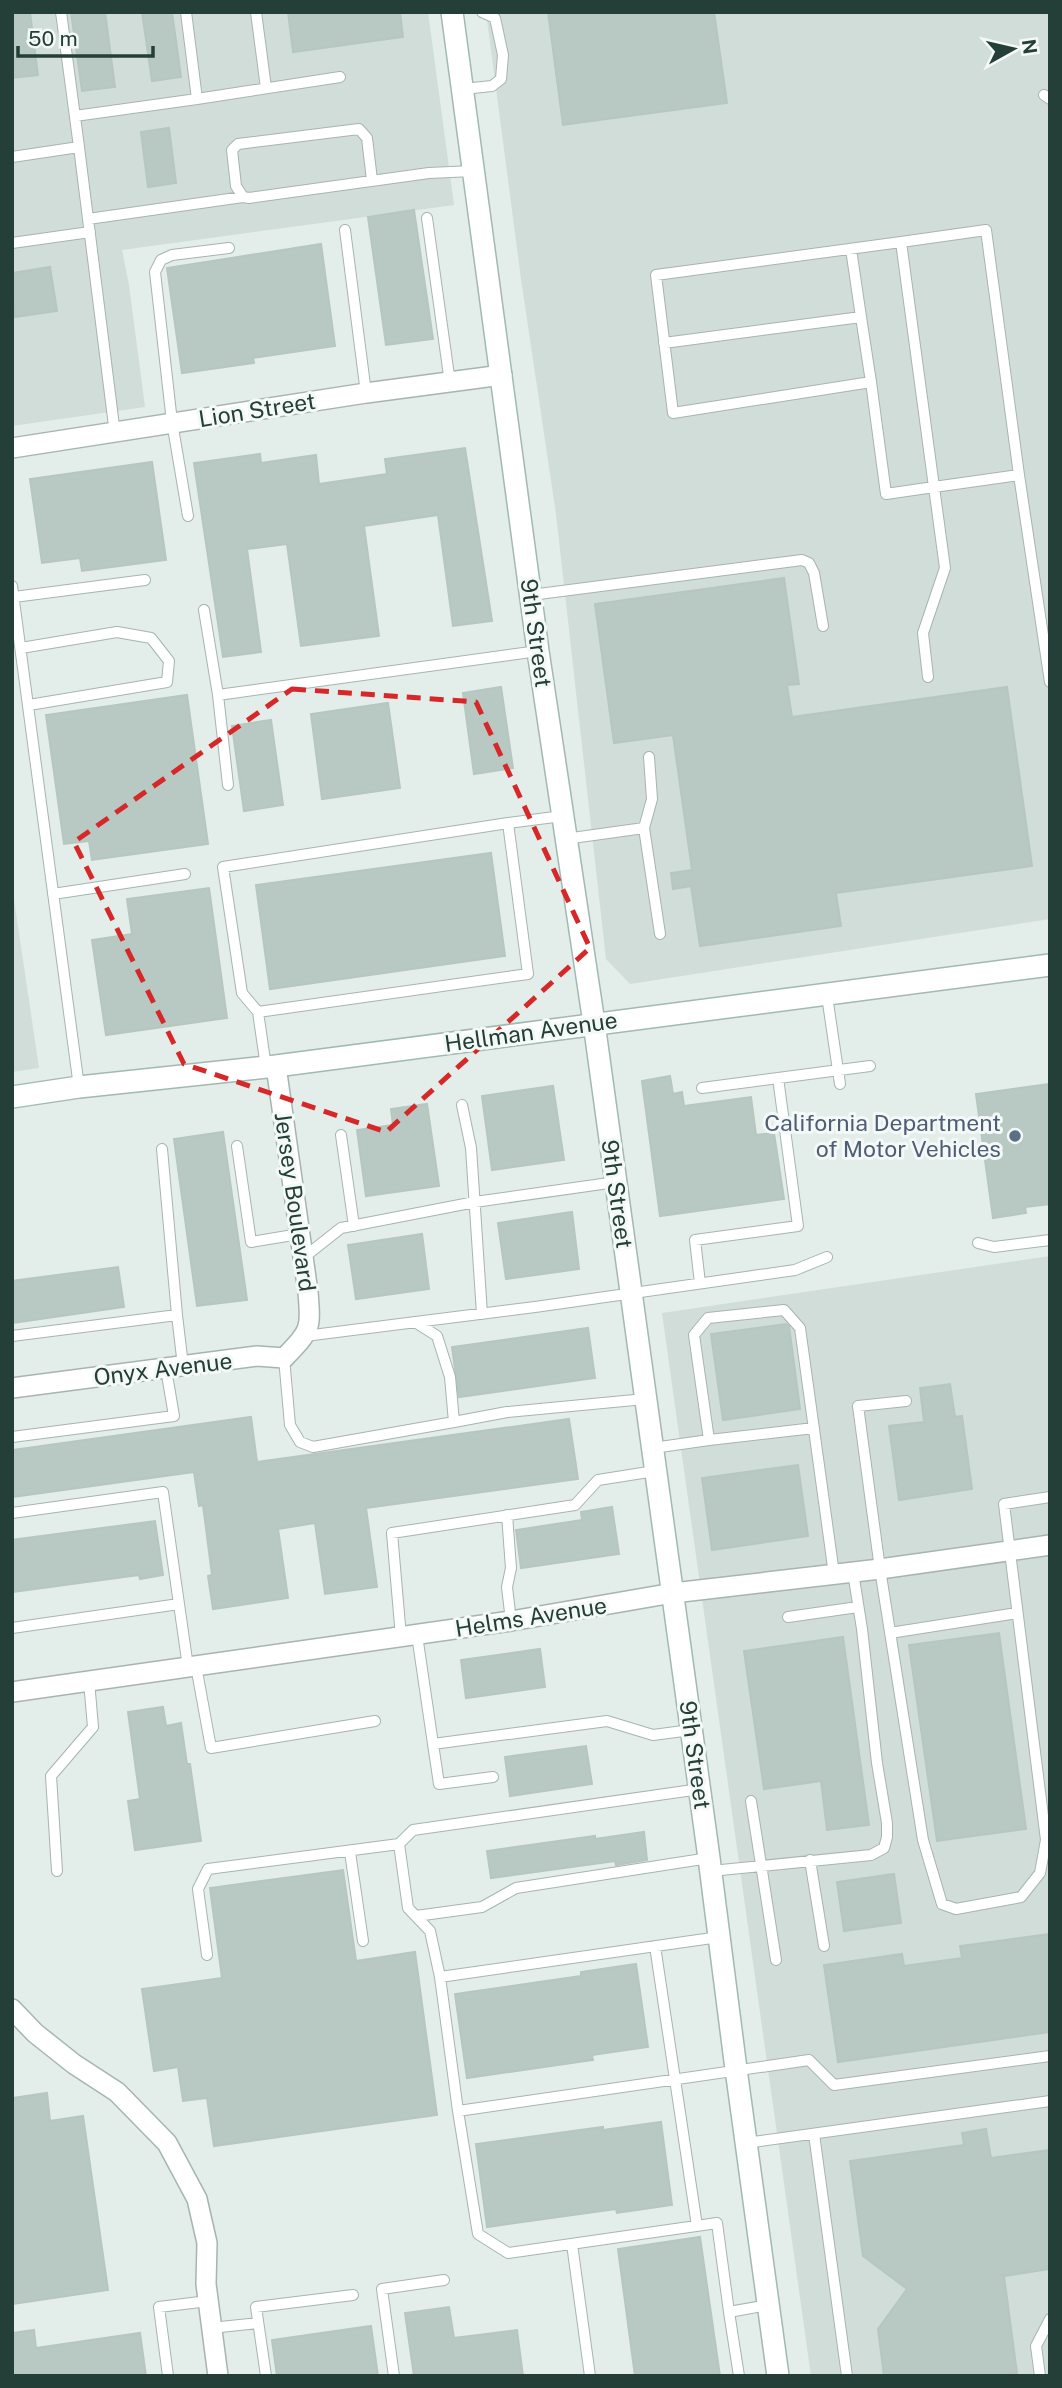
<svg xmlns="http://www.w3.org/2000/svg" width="1062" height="2388" viewBox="0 0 1062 2388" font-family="'Public Sans',sans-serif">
<rect width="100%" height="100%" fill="#e3ede9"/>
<path fill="#d1ddd8" d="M12,12H428L454,205L122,250L129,285L145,407L12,426Z
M486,12H1050V919L630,984L606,959L556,514L521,279Z
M12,886L39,1068L12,1072Z
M1050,1256V2376H811L662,1313Z"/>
<path fill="#b8c8c2" stroke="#b6c7c0" stroke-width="2" d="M12,12H30L38,75L12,78Z
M71,12H105L115,87L82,91Z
M142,12H172L181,77L152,81Z
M288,12H400L403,37L293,52Z
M548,12H714L727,103L563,125Z
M169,128L176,183L148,187L141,132Z
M414,210L433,339L386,345L368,217Z
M321,244L335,346L253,358L254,363L182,373L167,268Z
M50,267L57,311L15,317L12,273Z
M465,448L492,621L453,626L438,515L364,526L379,636L301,646L287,544L247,549L261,652L223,657L194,463L260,454L261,463L316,455L319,484L387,474L385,459Z
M152,462L166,560L82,571L80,558L42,563L30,479Z
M784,578L799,684L787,685L792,717L1007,687L1032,866L836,893L841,926L700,946L691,886L673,889L671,873L692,870L673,735L614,743L595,604Z
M501,687L513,768L474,774L463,693Z
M187,695L208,844L92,860L89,841L64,844L46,715Z
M388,703L400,788L322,799L311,714Z
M271,720L283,805L244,811L232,726Z
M491,853L505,956L270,989L256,885Z
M209,888L227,1018L106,1035L92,940L132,934L127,899Z
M670,1076L673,1094L682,1092L684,1106L751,1097L756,1135L774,1133L784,1199L660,1216L642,1081Z
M1050,1084V1204L1025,1207L1026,1213L993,1218L976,1094Z
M553,1086L564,1160L492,1170L482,1096Z
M427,1104L439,1186L366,1196L357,1130L393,1125L391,1109Z
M223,1132L247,1300L197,1306L174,1139Z
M572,1212L579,1269L506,1279L498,1223Z
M422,1234L429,1289L356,1299L348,1245Z
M118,1267L124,1307L12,1323V1281Z
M786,1324L789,1326L800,1409L723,1420L711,1334Z
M588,1328L595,1378L459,1397L452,1347Z
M950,1384L955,1417L962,1416L972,1489L899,1500L889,1426L924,1422L920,1388Z
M251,1417L257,1462L569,1419L578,1479L366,1508L377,1587L325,1594L315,1523L278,1529L288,1598L213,1609L208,1576L212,1575L203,1505L199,1506L194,1472L12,1497V1450Z
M798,1465L808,1536L712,1550L702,1478Z
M612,1507L619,1554L521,1568L516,1530L582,1520L581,1512Z
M155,1521L163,1575L140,1579L139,1575L12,1592V1540Z
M999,1633L1026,1829L937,1841L909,1645Z
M843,1637L869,1825L827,1830L821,1781L764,1789L744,1651Z
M540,1649L545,1687L466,1698L461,1660Z
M163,1707L166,1726L181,1723L187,1764H190L201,1841L135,1850L128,1801L140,1799L128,1712Z
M586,1746L592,1784L510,1796L505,1757Z
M644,1832L647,1860L616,1865L615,1861L491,1878L487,1851L595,1836V1839Z
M343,1870L356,1961L415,1952L437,2115L214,2146L207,2098L183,2101L178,2067L154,2071L142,1989L222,1978L210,1888Z
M894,1874L901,1923L844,1931L837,1882Z
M1050,1934V2032L838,2062L824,1965L902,1954L904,1966L962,1958L960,1946Z
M636,1964L648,2047L592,2055L593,2060L467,2078L455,1994L581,1976V1972Z
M47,2093L50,2121L83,2116L108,2290L12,2304V2098Z
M661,2122L672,2205L617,2213L616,2209L487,2227L476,2144L603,2127V2130Z
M986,2129L991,2158L1050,2150V2269L1004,2276L1017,2373L999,2376H884L878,2329L907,2289L863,2256L850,2161L964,2145L962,2133Z
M700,2237L720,2376H635L618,2249Z
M449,2307L454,2338L517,2330L523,2376H414L405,2313Z
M371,2326L378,2376H277L272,2340Z
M34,2330L36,2348L140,2333L146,2376H12V2333Z"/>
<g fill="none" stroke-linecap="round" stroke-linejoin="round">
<defs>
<path id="lane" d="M256,12L266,88
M463,89L492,86L501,79L503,55L495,18L482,12
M1044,95L1050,99
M197,99L340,77
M75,116L197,99L186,12
M79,147L115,434
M12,157L79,147L61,12
M372,180L367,138L359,129L238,144L232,150L236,186L243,197L249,198L429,173L473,171
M427,218L450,383
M88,219L243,197
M345,230L366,393
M901,242L656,275L673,413L871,382L886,494L934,487L945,568L923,633L928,677
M12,243L90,232
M851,249L861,317
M664,343L861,317L871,382
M1019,475L934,487L901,242L986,230L1019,475L1050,682
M188,516L172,422L155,272L161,260L172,255L229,248
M12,586L79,1087
M531,595L802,560L809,563L814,573L823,626
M14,597L145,580
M204,610L218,695L228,785
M21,648L117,632L151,638L169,661L167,682L29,705
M218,695L538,651
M644,828L652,799L649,757
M565,839L644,828L660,934
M53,894L185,874
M827,996L840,1084
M258,1012L242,993L223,867L508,823
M266,1067L258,1012L528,974L508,823L562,816
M702,1088L870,1066
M462,1105L471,1148L482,1314
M341,1135L354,1226
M237,1146L251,1242L299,1234
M162,1149L177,1315
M978,1243L994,1247L1050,1240
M303,1258L341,1228L475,1202L616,1182
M700,1283L695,1240L798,1226L778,1078
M12,1336L177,1315L183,1366
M305,1336L535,1307L795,1270L827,1257
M284,1358L290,1425L300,1442L313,1447L454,1422L450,1377L437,1336L415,1322
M906,1401L858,1406L880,1569L923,1840L942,1904L956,1909L1021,1897L1040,1873L1046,1840L1004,1504L1050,1497
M454,1422L507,1412L645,1399
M12,1437L174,1416L166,1369
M709,1440L814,1428
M653,1448L709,1440L694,1335L708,1318L784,1310L800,1328L834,1574
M12,1513L163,1492L188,1667
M507,1515L511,1568L507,1587L511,1621
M788,1617L858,1607
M12,1628L179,1604
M890,1633L1017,1613
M417,1635L433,1744L607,1721L653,1735L691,1730
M401,1637L392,1533L575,1505L598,1480L655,1471
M196,1666L211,1748L375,1721
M433,1744L439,1784L493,1777
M751,1801L776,1960
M350,1852L363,1941
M810,1860L824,1946
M57,1871L51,1776L93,1727L89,1681
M711,1871L871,1855L884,1848L887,1837V1823L877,1763L862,1629L853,1572
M416,1916L482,1907L516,1888L709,1858
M719,1937L440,1977L458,2111L809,2060L834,2085L1050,2056
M655,1946L697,2226
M207,1955L198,1889L208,1869L399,1844
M440,1977L430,1931L408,1908L399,1844L413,1830L700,1789
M458,2111L478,2234L508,2253L717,2223L729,2312L768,2305
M814,2134L847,2376
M746,2143L1050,2101
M572,2244L590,2376
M729,2312L739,2376
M211,2328L258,2323
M168,2376L159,2307L208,2301
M266,2376L256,2307L353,2295
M394,2376L382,2289L444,2280
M1040,2376L1036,2346L1050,2319"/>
<path id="street" d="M12,448L366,393L502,375
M12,1388L257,1356L284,1358C311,1330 311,1330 308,1292L276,1066
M12,1692L511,1621L673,1593L880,1569L1050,1545
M12,2009L35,2033L74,2064L117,2092L167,2143L197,2199L207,2243L206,2284L218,2376"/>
<path id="secondary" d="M452,12L538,651L594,1023L709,1858L736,2069L778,2376
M12,1097L79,1087L276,1066L1050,965"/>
</defs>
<use href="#lane" stroke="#a6b5b0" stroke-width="12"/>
<use href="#street" stroke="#a6b5b0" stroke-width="22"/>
<use href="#secondary" stroke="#a1b9b2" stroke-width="24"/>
<use href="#lane" stroke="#fff" stroke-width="10"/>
<use href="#street" stroke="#fff" stroke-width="19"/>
<use href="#secondary" stroke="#fff" stroke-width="21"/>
</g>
<path fill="none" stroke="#d62828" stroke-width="5" stroke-dasharray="14 9" stroke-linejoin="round" d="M292,689L476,702L590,948L386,1132L184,1064L74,842Z"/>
<circle fill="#5c6f8a" stroke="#f4f9f7" stroke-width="2.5" cx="1015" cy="1136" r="7"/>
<g text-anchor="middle" stroke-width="6" stroke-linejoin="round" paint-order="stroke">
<g font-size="23" fill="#233f38" stroke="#f4f9f7">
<text transform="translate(257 410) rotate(-9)" y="8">Lion Street</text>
<text transform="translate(536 633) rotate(82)" y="8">9th Street</text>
<text transform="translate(531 1032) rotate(-8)" y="8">Hellman Avenue</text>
<text transform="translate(617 1194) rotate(82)" y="8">9th Street</text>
<text transform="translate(295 1202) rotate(82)" y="8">Jersey Boulevard</text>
<text transform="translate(163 1369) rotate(-7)" y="8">Onyx Avenue</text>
<text transform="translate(531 1617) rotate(-9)" y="8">Helms Avenue</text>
<text transform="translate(695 1755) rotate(82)" y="8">9th Street</text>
</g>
<g font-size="23" fill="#4e5e75" stroke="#f4f9f7" text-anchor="end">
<text x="1001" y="1131">California Department<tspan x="1001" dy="26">of Motor Vehicles</tspan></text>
</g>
</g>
<rect width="1062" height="2388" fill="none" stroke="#233f38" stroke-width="28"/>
<g transform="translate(1013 49) rotate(82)" stroke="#f4f9f7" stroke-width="5" paint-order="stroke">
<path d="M0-5L12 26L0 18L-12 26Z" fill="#233f38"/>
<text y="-10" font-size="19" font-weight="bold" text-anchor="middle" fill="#233f38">N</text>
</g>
<path d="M18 46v10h135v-10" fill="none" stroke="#233f38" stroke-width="3.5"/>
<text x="28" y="46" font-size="21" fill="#233f38" stroke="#f4f9f7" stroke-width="5" paint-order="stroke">50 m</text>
</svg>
